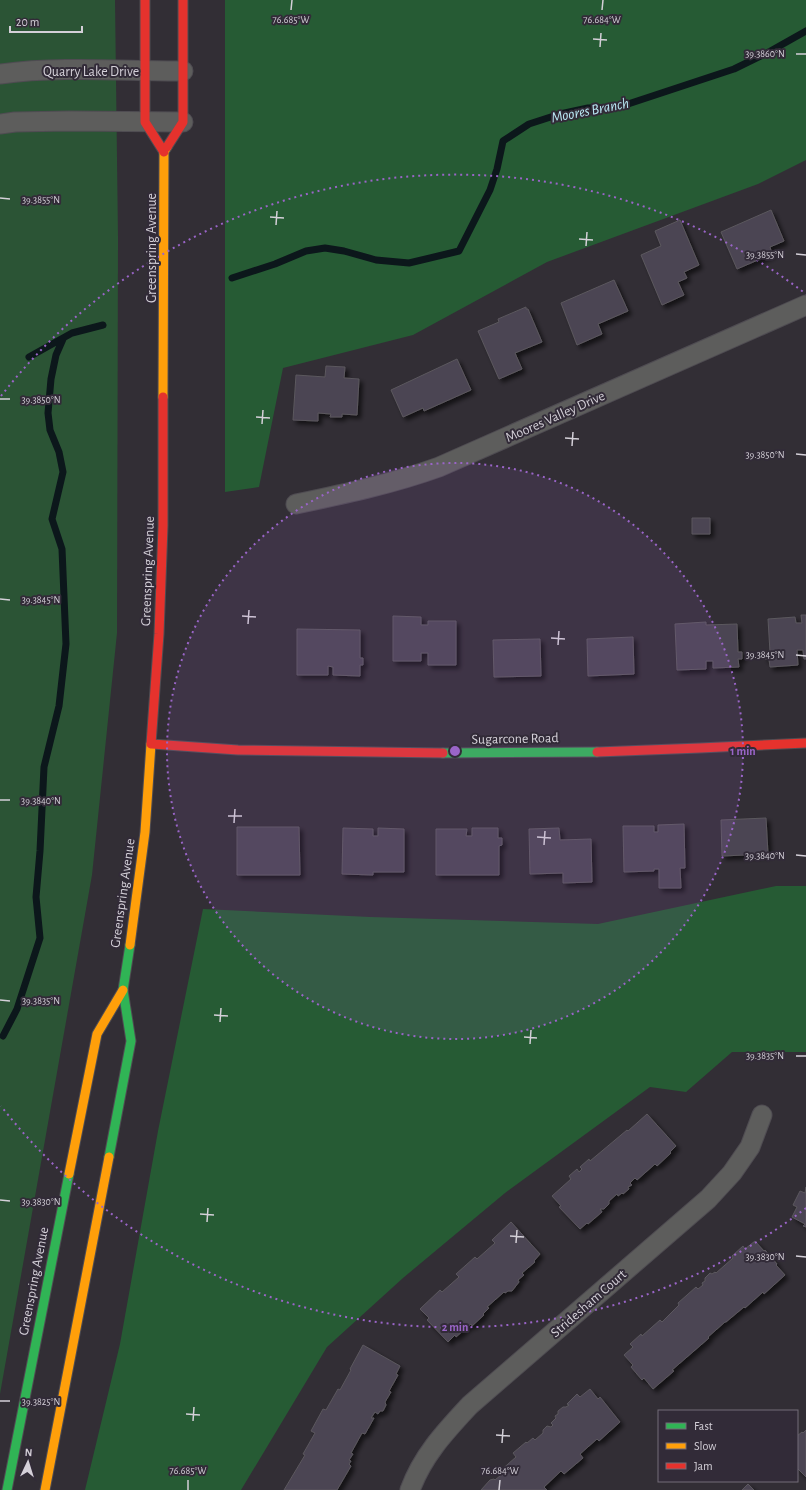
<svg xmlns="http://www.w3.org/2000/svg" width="806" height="1490" viewBox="0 0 806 1490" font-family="'Alegreya Sans',sans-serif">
<defs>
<filter id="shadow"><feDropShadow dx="3.5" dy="3.5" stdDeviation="2" flood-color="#0009"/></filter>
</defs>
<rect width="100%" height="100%" fill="#322e35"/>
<path fill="#2b5435" d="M0,0H115L118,238L117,633L92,875L0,1394Z"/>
<path fill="#265b34" d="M225,0H806V160L758,184L547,262L413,335L283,368L259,487L225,492Z
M776,886H806V1052H732L686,1092L650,1087L505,1193L403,1278L327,1347L241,1490H85L120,1344L158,1131L203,909L370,917L598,924Z"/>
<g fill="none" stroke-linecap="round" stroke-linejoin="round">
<path stroke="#0c171b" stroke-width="7" d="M232,278L275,264L306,251L325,248L344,251L376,260L409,263L459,251L490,190L497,169L503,141L529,124L560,114L588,108L619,107L734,69L767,53L806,31
M29,357L72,333L103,325
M3,1036L17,1009L40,938L36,897L40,851L44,767L59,706L66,644L62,549L52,519L63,472L59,452L50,430L48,413L51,379L56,355L63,339"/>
</g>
<path fill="#4c4452" stroke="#5b585e" filter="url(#shadow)" d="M771,210L784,241L770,247L772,254L737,269L721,232Z
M680,220L699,265L684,272L687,278L678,282L684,295L662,305L641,255L661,246L655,231Z
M614,280L628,311L598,324L602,334L577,345L561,303Z
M526,307V309H528L542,342L515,353L522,369L499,379L478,331L499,322L498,319Z
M457,359L471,390L424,411L423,408L403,417L391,390Z
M326,366L345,367L344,378L359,379L357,415L342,414V417H330L331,414L318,413V421L293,420L296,375L325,377Z
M692,518H710V534H692Z
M801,615H806V659H804L803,650H797L798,665L770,667L769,659H765V652H770L768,619L795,617L796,623H802Z
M393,616L421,617V625H428V621H456V665H428V653H421V661H393Z
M706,622V625L737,624L738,652H742V659H738L739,667L713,668V661H706V669L677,670L675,624Z
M297,629L360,630V658H363V665H360V676L333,675V667L328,666V675H297Z
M633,637L634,674L588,676L587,639Z
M540,639L541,676L494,677L493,640Z
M766,818L768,854L722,856L721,820Z
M684,824L685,868H680L681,888H659V869H654V871L624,872L623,826H654V832H658V825Z
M237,827H299L300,875H237Z
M343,828L373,829V836H378V828L404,829V872H373V875L342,874Z
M472,828H498V838H502V845L499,846V875H436V829H467L466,836H472Z
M559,828L560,840L591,839L592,882L563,883V873L530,874L529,829Z
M647,1114L676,1146L670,1152L671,1153L657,1166L655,1164L637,1180L635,1178L630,1183L632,1185L628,1187L629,1189L623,1194L622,1193L618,1196L617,1194L609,1201V1204L604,1209H600L602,1212L588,1224L587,1223L580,1229L559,1207L561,1206L552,1196L571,1179L569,1176L577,1169L579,1172L582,1169L580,1167L589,1159L590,1161L627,1130L628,1131Z
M806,1187V1227L803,1226L805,1224L792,1217L797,1207L793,1205L800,1191L805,1193Z
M511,1222L540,1254L534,1261L535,1262L522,1273L524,1275L518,1280L519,1282L512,1291H508L505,1293L504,1292L487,1307L489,1308L483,1314L484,1315L472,1326L471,1324L456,1337L455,1335L448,1342L427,1320L429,1318L420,1309L440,1290L442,1292L459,1277L456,1274L475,1257L477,1259L495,1243L492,1240Z
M755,1241L764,1251L765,1250L777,1264L776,1265L785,1275L764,1294L763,1292L745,1308L744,1307L726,1322H725L708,1337L709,1338L672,1370L674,1371L653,1389L644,1378L642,1380L631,1367L633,1365L624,1355L633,1347L630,1344L641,1334L642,1336L660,1320L662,1322L679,1305L678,1303L696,1287L698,1289L703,1285L702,1283L705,1281V1278L710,1273L712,1274L715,1272L716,1273L733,1258L732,1256L743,1246L745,1249Z
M363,1345L400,1366L396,1374L398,1375L389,1391L391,1392L385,1402L386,1405L383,1411H380L378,1414L375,1412L371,1418H374L365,1434L362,1433L351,1453L353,1454L349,1460L351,1461L349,1464L351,1466L337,1490H284L305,1455L303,1454L315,1433L311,1431L323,1409L326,1410L338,1389L340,1390L351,1370L350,1369Z
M590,1389L598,1399L600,1397L620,1422L599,1441L597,1439L580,1454L583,1458L564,1474L561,1471L544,1487L547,1490H481L490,1480L494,1479L495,1480L501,1475L499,1472L516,1457L513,1453L526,1442L527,1443L533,1438L535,1440L543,1433V1430L547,1426L551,1427L553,1425L551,1423L556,1418L555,1416L558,1414V1411L563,1407H566L569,1405L567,1404L577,1394L580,1397Z
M806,1430V1477L797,1468V1436L802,1432L803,1433Z
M748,1484L754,1490H742Z"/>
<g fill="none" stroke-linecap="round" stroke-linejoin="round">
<defs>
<path id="street" d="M0,74C60,66 122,71 183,71
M0,124L15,122L69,121L183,122
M296,504C344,494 392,484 439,467L806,305
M410,1490C423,1455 445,1432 470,1405L708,1199L732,1173L750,1147L762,1115"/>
<path id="fast" d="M443,753L597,752
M109,1157L131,1041L123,990L130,945
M7,1490L69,1174"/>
<path id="slow" d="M163,397L164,152L167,147
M130,945L145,832L151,744
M69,1174L97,1034L123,990
M45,1490L109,1157"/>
<path id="jam" d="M145,0V122L164,152
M167,147L183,122V0
M151,744L159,634L163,526V397
M152,744L238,750L443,753
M597,752L700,748L806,743"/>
</defs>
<use href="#street" stroke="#4f4c52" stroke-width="21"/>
<use href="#fast" stroke="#4f4c52" stroke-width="11"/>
<use href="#slow" stroke="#4f4c52" stroke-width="11"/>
<use href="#jam" stroke="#4f4c52" stroke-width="11"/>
<use href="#street" stroke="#5d5d5c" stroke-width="19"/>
<use href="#fast" stroke="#30b455" stroke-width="9"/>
<use href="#slow" stroke="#ff9f0a" stroke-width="9"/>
<use href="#jam" stroke="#e5322d" stroke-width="9"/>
</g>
<path fill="none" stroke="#d4d0d8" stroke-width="1.5" d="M291,10L292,0M602,10L603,0M593,39L607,40M600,47L601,33M796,54H806M0,198L10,199M270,217L284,218M276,225L277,211M579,239L593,240M586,246L587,232M796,254L806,255M0,399H10M256,417L270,418M262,424L263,410M565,438L579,439M572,446L573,432M796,454L806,455M0,599L10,600M242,616L256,617M248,624L249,610M551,638L565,639M558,645L559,631M796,655L806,656M0,800H10M228,816H242M234,823L235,809M537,837L551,838M544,845L545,831M796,855L806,856M0,1000L10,1001M214,1015L228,1016M220,1022L221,1008M524,1037L537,1038M530,1044L531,1030M796,1056H806M0,1200L10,1201M200,1214L214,1215M207,1222L208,1208M510,1236L524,1237M516,1243L517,1230M796,1256L806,1257M0,1401H10M186,1414L200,1415M193,1421L194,1407M496,1435L510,1436M502,1443L503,1429M188,1490V1480M499,1490L500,1480"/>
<circle cx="455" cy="751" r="288" fill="#9a65c8" fill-opacity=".12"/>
<g fill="none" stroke="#9a65c8" stroke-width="2" stroke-dasharray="2 4">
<circle cx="455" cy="751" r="288"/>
<path d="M806 1208A576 576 0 0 1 1 1106M1 396A576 576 0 0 1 806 294"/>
</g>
<g text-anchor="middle" stroke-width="4" stroke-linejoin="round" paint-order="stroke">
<g font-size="14" fill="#d4d0d8" stroke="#322b38">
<text x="91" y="76">Quarry Lake Drive</text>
<text transform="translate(151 248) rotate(-90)" y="5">Greenspring Avenue</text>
<text transform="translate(555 416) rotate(-24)" y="5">Moores Valley Drive</text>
<text transform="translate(147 571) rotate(-88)" y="5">Greenspring Avenue</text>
<text transform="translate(515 738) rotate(-1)" y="5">Sugarcone Road</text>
<text transform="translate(122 893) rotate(-82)" y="5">Greenspring Avenue</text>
<text transform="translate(33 1281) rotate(-79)" y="5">Greenspring Avenue</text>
<text transform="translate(588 1303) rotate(-41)" y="5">Stridesham Court</text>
</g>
<g font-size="15" font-style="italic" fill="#bae9f5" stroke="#322b38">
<text transform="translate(590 110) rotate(-11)" y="5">Moores Branch</text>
</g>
</g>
<g font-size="10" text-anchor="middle" fill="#d4d0d8" stroke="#322b38" stroke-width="4" stroke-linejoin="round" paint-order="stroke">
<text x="291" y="23">76.685°W</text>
<text x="602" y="23">76.684°W</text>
<text x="765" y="57">39.3860°N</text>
<text x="41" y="203">39.3855°N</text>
<text x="765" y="258">39.3855°N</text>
<text x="41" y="403">39.3850°N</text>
<text x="765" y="458">39.3850°N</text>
<text x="41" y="603">39.3845°N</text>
<text x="765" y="658">39.3845°N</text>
<text x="41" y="804">39.3840°N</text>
<text x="765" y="859">39.3840°N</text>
<text x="41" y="1004">39.3835°N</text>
<text x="765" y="1059">39.3835°N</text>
<text x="41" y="1205">39.3830°N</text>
<text x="765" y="1260">39.3830°N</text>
<text x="41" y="1405">39.3825°N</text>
<text x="188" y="1474">76.685°W</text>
<text x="500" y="1474">76.684°W</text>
</g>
<circle cx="455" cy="751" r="6" fill="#9a65c8" stroke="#322b38" stroke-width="2"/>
<g font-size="12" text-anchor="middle" font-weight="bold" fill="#9a65c8" stroke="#322b38" stroke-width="4" stroke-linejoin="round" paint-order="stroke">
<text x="743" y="755">1 min</text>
<text x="455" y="1331">2 min</text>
</g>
<rect x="658" y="1410" width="140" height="72" fill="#322b38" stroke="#736d78"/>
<rect x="666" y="1423" width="20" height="6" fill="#30b455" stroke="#736d78"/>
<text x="694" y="1430" font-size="12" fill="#d4d0d8">Fast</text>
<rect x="666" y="1443" width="20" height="6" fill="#ff9f0a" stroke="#736d78"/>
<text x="694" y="1450" font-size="12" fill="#d4d0d8">Slow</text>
<rect x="666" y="1463" width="20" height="6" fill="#e5322d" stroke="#736d78"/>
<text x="694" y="1470" font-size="12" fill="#d4d0d8">Jam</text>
<g transform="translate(28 1462) rotate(4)" stroke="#322b38" stroke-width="3" paint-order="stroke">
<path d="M0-3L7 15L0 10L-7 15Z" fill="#d4d0d8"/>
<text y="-6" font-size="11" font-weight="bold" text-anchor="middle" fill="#d4d0d8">N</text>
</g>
<path d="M10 26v6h72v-6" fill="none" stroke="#d4d0d8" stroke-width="2"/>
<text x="16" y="26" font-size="12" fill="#d4d0d8" stroke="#322b38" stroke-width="3" paint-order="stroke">20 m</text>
</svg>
